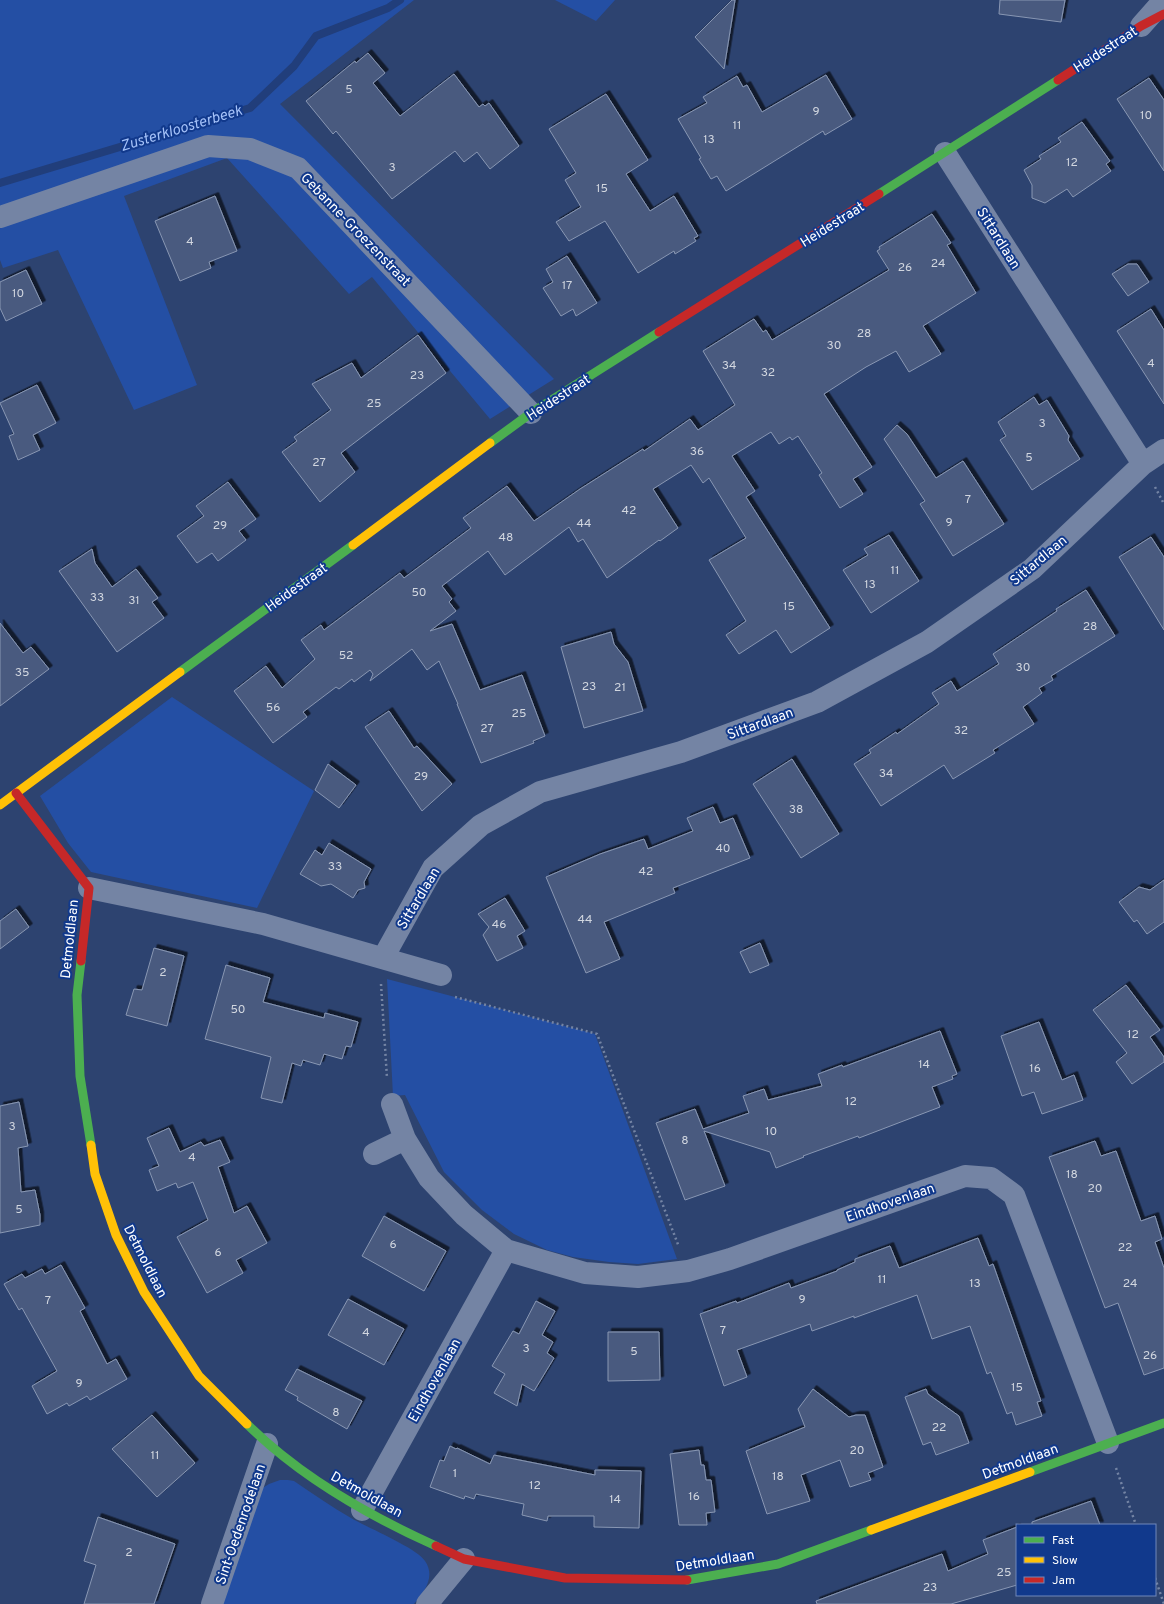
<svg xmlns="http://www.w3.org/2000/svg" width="1164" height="1604" viewBox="0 0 1164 1604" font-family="Overpass,sans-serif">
<defs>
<filter id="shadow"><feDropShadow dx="3.5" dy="-3.5" stdDeviation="0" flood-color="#0009"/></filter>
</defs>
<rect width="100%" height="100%" fill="#2d4370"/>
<path fill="#244fa4" d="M0,0H414L280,104L554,379L490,419L372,277L349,294L227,158L124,196L197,385L134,410L58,250L3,268L0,260Z
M555,0H615L596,21Z
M172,697L314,791L257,908L91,872L68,843L40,796Z
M387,979L595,1034L677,1259L638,1264L609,1262L573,1257L547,1250L514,1234L482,1210L444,1172L405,1095L393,1096Z
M280,1480H288L294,1481C313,1494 332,1507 351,1518C366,1527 417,1548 425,1561C436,1577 424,1592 414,1604H220L261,1489L269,1484Z"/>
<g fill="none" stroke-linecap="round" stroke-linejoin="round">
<path stroke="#213e7b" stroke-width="8" d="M0,183L250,108L294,66L316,36L388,8L400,0"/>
</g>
<path fill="#485a7f" stroke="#8997b3" filter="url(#shadow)" d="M732,0H735L724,69L695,37Z
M1000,0H1065L1061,22L999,14Z
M368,53L385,73L373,83L400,116L454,74L479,107L483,104L485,106L489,103L519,146L490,169L477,152L464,162L455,151L392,199L336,131L333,134L306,101L355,61L356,63Z
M826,75L852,119L825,135L823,131L726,191L717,176L711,179L699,159L701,158L678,119L707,103L703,97L737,76L743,87L747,85L762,112Z
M1149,78L1164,100V171L1117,99Z
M606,94L648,160L626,174L650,211L674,196L698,236L694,238L696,241L675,254L674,251L638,273L605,221L569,241L556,222L581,207L565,180L576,173L549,129Z
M1082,122L1110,161L1106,164L1111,171L1073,197L1067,189L1045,203L1032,198V185L1024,170L1041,159L1039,156L1061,142L1058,138Z
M215,196L237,251L209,262L211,268L180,281L155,221Z
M932,214L951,243L947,245L976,293L923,326L941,354L909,372L896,351L866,367L824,394L872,467L853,479L863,494L840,508L819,475L822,473L798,436L792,440L790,437L779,444L771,432L732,456L755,491L746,497L830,628L791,653L776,630L739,654L726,635L746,621L709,560L746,538L709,478L703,483L691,465L653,489L678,528L660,541L659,540L607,578L583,539L578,542L569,527L505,575L488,551L442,586L452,599L449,602L456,611L430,631L452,624L480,690L522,675L545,736L533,741L534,743L481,763L457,704H458L439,661L427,670L412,649L370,681L373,674L370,670L354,682L352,679L339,689L336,687L303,712L307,717L273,743L234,691L266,666L282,688L315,659L301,640L321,625L324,630L400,573L404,578L471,528L463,518L507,486L534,521L580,489L643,449L644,451L690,419L698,430L735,405L703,351L754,319L763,332L766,330L772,340L889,270L877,251L880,249L879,247Z
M567,256L597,303L576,316L573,309L561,316L543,288L553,282L546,269Z
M1128,264H1137L1149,282L1128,296L1112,274Z
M26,270L42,304L6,321L0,308V282Z
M1151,309L1164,330V404L1117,331Z
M418,335L446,373L341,453L355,472L320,502L282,452L297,441L294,437L331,410L312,384L352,363L361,378Z
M37,385L56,423L33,435L40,450L18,460L9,436L14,434L0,403Z
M1034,397L1039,405L1047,400L1069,436L1068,440L1080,459L1032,490L1000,440L1006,436L998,422Z
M897,425L907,434L936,478L963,461L1004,524L953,556L920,504L925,501L884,439Z
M228,482L256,519L239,531L246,540L218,561L212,553L197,563L177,536L204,516L196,506Z
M889,535L919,581L871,613L843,570L868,555L864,549Z
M1151,537L1164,557V630L1119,557Z
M92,549L95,563L112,587L136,569L158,598L152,602L164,618L117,652L59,571Z
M1086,590L1115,636L1051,676L1053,680L1039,688L1042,693L1023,707L1034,724L993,750L995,753L953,779L944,765L881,806L854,764L871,753L869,750L896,732L897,734L939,704L932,693L951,681L957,691L999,664L993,654L1057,611L1056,609Z
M0,623L23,653L31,647L49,669L0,706Z
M611,632L614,644L628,662L643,711L584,728L561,647Z
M389,711L414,748L417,746L452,784L422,811L365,727Z
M792,759L839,834L801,858L753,784Z
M328,764L356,785L339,808L315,790Z
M713,807L720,823L733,818L750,858L673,888L675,893L604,922L620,959L586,973L546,877L600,854L644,839L648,849L693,831L687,818Z
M329,843L371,869L364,882L365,888L358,890L353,898L331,884L321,886L300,874L315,850L322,855Z
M1164,880V922L1147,934L1137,920L1134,922L1119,902L1139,887L1150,890Z
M505,898L525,931L517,936L523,948L497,961L483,935L489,927L478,914Z
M16,909L29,927L0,949V921Z
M760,943L769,965L750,973L740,952Z
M154,948L184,956L167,1026L126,1015L134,989L142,990Z
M226,965L270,978L263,1002L324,1018L325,1013L358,1022L351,1047L346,1046L342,1059L324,1054L320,1065L303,1060L301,1066L292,1063L282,1103L261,1098L271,1057L205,1039Z
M1126,985L1160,1030L1150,1037L1164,1057V1062L1132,1084L1116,1062L1127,1053L1093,1010Z
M1039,1022L1062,1080L1074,1075L1083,1100L1042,1114L1034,1092L1022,1096L1001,1036Z
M940,1031L957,1074L952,1076L953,1079L932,1087L940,1107L859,1138L858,1136L803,1156L804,1157L776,1168L770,1152L704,1131L725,1186L685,1200L656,1123L695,1109L703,1129L749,1113L743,1096L764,1089L768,1100L822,1086L818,1074L842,1065L843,1067Z
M19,1102L28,1146L18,1148L21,1192L35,1190L40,1215V1225L0,1233V1106Z
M169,1128L180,1152L201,1142L204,1146L220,1140L230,1162L218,1167L234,1213L247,1206L267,1243L236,1260L243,1273L207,1293L177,1237L208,1220L193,1182L178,1188L176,1183L157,1191L149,1170L159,1166L147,1138Z
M1095,1141L1101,1156L1116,1151L1141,1221L1155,1216L1162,1239L1155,1242L1164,1268V1368L1144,1375L1118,1303L1105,1308L1049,1157Z
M384,1216L446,1251L424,1291L362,1256Z
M978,1238L989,1266L993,1264L1011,1315L1041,1401L1037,1402L1042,1416L1016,1425L1012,1412L1007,1414L991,1372L987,1374L970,1326L932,1339L917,1295L854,1318V1316L812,1331L810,1324L737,1350L747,1377L724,1386L700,1314L736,1301L737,1303L789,1283L791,1288L837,1271V1270L855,1262V1259L890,1246L899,1268Z
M61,1265L85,1308L80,1311L107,1364L116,1359L127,1379L90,1400L87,1396L69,1406L67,1403L47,1414L32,1386L57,1371L22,1308L19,1310L4,1284L22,1274L25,1278L42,1269L45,1274Z
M348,1299L404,1329L384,1365L328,1335Z
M536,1301L555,1311L542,1335L553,1342L547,1353L554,1358L534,1391L522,1384L517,1406L494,1393L505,1374L492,1366L513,1331L519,1334Z
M608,1332H659L660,1380L608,1381Z
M297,1369L362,1401L347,1429L297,1400L298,1397L285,1390Z
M813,1389L849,1417L856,1415H865L883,1467L868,1473L871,1480L850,1487L840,1460L801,1475L810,1501L767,1514L746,1451L805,1427L798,1409Z
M926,1389L928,1394L959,1416L969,1443L936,1455L931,1442L923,1445L905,1397Z
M152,1415L195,1463L157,1497L112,1449Z
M450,1446L456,1449L457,1448L490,1464L494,1455L595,1475V1470L641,1471L639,1528L594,1527V1516H548L547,1521L522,1515L524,1504L476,1494L474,1499L465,1496L464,1499L430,1487L440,1460L444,1461Z
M699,1450L701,1465H704L706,1480H711L715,1512L706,1513L707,1525H679L670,1454Z
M1091,1501L1100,1525H1032V1522Z
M98,1517L175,1544L154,1604H84L96,1565L84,1561Z
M1017,1527V1585L951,1604H817L816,1601L942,1554L948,1571L988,1554L983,1540Z"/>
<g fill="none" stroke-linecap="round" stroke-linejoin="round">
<path stroke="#7484a4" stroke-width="2.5" stroke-dasharray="2 3" stroke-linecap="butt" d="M1155,487L1164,504
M381,984L387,1078
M455,997L597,1034L679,1247
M1116,1468L1136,1525
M1155,1578L1164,1604"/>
<path stroke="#7484a4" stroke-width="22" d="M1141,26L1164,0
M945,153L1143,464
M0,217L208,146L250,149L298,168L531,413
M89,888L263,924L441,975
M383,958L433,868L481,825L540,792L681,752L817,702L927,642L1032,569L1143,464L1164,450
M392,1104L405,1139L429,1178L464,1215L506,1250L585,1273L638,1277L688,1271L730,1259L965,1176L991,1178L1014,1195L1108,1443
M374,1154L405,1139
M362,1510L506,1250
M212,1604L267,1444
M427,1604L464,1559"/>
<path stroke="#4caf50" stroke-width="9" d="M879,194L1058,80
M490,443L531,413L659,332
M180,672L353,545
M81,961L77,995L80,1076L91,1145
M247,1424C300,1477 367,1515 436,1546
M1030,1472L1164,1423
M687,1580L778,1564L871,1530"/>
<path stroke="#ffc107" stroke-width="9" d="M353,545L490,443
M0,805L180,672
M91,1145L95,1174L116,1235L144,1292L199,1376L247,1424
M871,1530L1030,1472"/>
<path stroke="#c62828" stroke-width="9" d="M1058,80L1141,26L1164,14
M659,332L879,194
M16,793L89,888L81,961
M436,1546L464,1559L565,1578L687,1580"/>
</g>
<g text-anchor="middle" stroke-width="4" stroke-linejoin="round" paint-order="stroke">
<g font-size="12" fill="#d1d6df">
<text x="349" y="93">5</text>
<text x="816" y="115">9</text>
<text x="1146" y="119">10</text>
<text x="737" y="129">11</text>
<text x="709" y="143">13</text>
<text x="1072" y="166">12</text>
<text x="392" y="171">3</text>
<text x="602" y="192">15</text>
<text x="190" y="245">4</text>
<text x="938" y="267">24</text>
<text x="905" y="271">26</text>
<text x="567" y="289">17</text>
<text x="18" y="297">10</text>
<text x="864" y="337">28</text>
<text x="834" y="349">30</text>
<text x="1151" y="367">4</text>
<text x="729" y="369">34</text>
<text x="768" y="376">32</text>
<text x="417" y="379">23</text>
<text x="374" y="407">25</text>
<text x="1042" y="427">3</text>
<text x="697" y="455">36</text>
<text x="1029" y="461">5</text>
<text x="319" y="466">27</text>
<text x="968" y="503">7</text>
<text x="629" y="514">42</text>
<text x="949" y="526">9</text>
<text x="584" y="527">44</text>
<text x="220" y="529">29</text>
<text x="506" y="541">48</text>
<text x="895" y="574">11</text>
<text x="870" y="588">13</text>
<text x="419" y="596">50</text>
<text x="97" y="601">33</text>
<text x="134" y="604">31</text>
<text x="789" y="610">15</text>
<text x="1090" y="630">28</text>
<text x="346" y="659">52</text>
<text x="1023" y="671">30</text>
<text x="22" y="676">35</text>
<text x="589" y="690">23</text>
<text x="620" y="691">21</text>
<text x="273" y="711">56</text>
<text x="519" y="717">25</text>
<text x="487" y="732">27</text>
<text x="961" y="734">32</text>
<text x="886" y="777">34</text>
<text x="421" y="780">29</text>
<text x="796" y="813">38</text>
<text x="723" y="852">40</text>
<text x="335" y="870">33</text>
<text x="646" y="875">42</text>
<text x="585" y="923">44</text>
<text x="499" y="928">46</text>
<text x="163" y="976">2</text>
<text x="238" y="1013">50</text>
<text x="1133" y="1038">12</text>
<text x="924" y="1068">14</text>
<text x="1035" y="1072">16</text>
<text x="851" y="1105">12</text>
<text x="12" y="1130">3</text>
<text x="771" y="1135">10</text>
<text x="685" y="1144">8</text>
<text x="192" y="1161">4</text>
<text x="1072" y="1178">18</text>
<text x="1095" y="1192">20</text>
<text x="19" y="1213">5</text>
<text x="393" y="1248">6</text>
<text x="1125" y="1251">22</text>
<text x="218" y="1256">6</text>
<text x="882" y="1283">11</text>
<text x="975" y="1287">13</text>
<text x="1130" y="1287">24</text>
<text x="802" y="1303">9</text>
<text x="48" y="1304">7</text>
<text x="723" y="1334">7</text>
<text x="366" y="1336">4</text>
<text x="526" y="1352">3</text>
<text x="634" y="1355">5</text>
<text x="1150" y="1359">26</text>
<text x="79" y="1387">9</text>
<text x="1017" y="1391">15</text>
<text x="336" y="1416">8</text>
<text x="939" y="1431">22</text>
<text x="857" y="1454">20</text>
<text x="155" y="1459">11</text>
<text x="455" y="1477">1</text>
<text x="778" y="1480">18</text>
<text x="535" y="1489">12</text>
<text x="694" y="1500">16</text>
<text x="615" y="1503">14</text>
<text x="129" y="1556">2</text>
<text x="1004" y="1576">25</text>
<text x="930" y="1591">23</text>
</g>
<g font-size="14" fill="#fff" stroke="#11398c">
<text transform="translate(1105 49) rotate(-33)" y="5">Heidestraat</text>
<text transform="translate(832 224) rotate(-32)" y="5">Heidestraat</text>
<text transform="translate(356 229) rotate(46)" y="5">Gebanne-Groezenstraat</text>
<text transform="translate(999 238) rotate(58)" y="5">Sittardlaan</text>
<text transform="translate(558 397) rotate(-33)" y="5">Heidestraat</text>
<text transform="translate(1038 560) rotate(-40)" y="5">Sittardlaan</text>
<text transform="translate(296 587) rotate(-36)" y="5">Heidestraat</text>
<text transform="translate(760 723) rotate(-20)" y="5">Sittardlaan</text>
<text transform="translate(418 898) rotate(-59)" y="5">Sittardlaan</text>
<text transform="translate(69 939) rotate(-84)" y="5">Detmoldlaan</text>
<text transform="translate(890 1202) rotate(-19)" y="5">Eindhovenlaan</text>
<text transform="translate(146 1261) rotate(63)" y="5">Detmoldlaan</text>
<text transform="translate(434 1380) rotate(-61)" y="5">Eindhovenlaan</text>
<text transform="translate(1020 1461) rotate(-20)" y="5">Detmoldlaan</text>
<text transform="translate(367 1494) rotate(29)" y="5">Detmoldlaan</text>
<text transform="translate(240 1524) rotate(-71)" y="5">Sint-Oedenrodelaan</text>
<text transform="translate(715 1560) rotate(-9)" y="5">Detmoldlaan</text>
</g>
<g font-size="15" font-style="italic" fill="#a5c2f9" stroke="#11398c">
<text transform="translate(181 128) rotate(-17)" y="5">Zusterkloosterbeek</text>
</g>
</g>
<rect x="1016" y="1524" width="140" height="72" fill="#11398c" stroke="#7088ba"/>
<rect x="1024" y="1537" width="20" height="6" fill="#4caf50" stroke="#7088ba"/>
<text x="1052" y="1544" font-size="12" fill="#ffffff">Fast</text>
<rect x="1024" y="1557" width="20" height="6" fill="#ffc107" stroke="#7088ba"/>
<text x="1052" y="1564" font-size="12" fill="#ffffff">Slow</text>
<rect x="1024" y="1577" width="20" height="6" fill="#c62828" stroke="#7088ba"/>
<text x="1052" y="1584" font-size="12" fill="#ffffff">Jam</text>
</svg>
